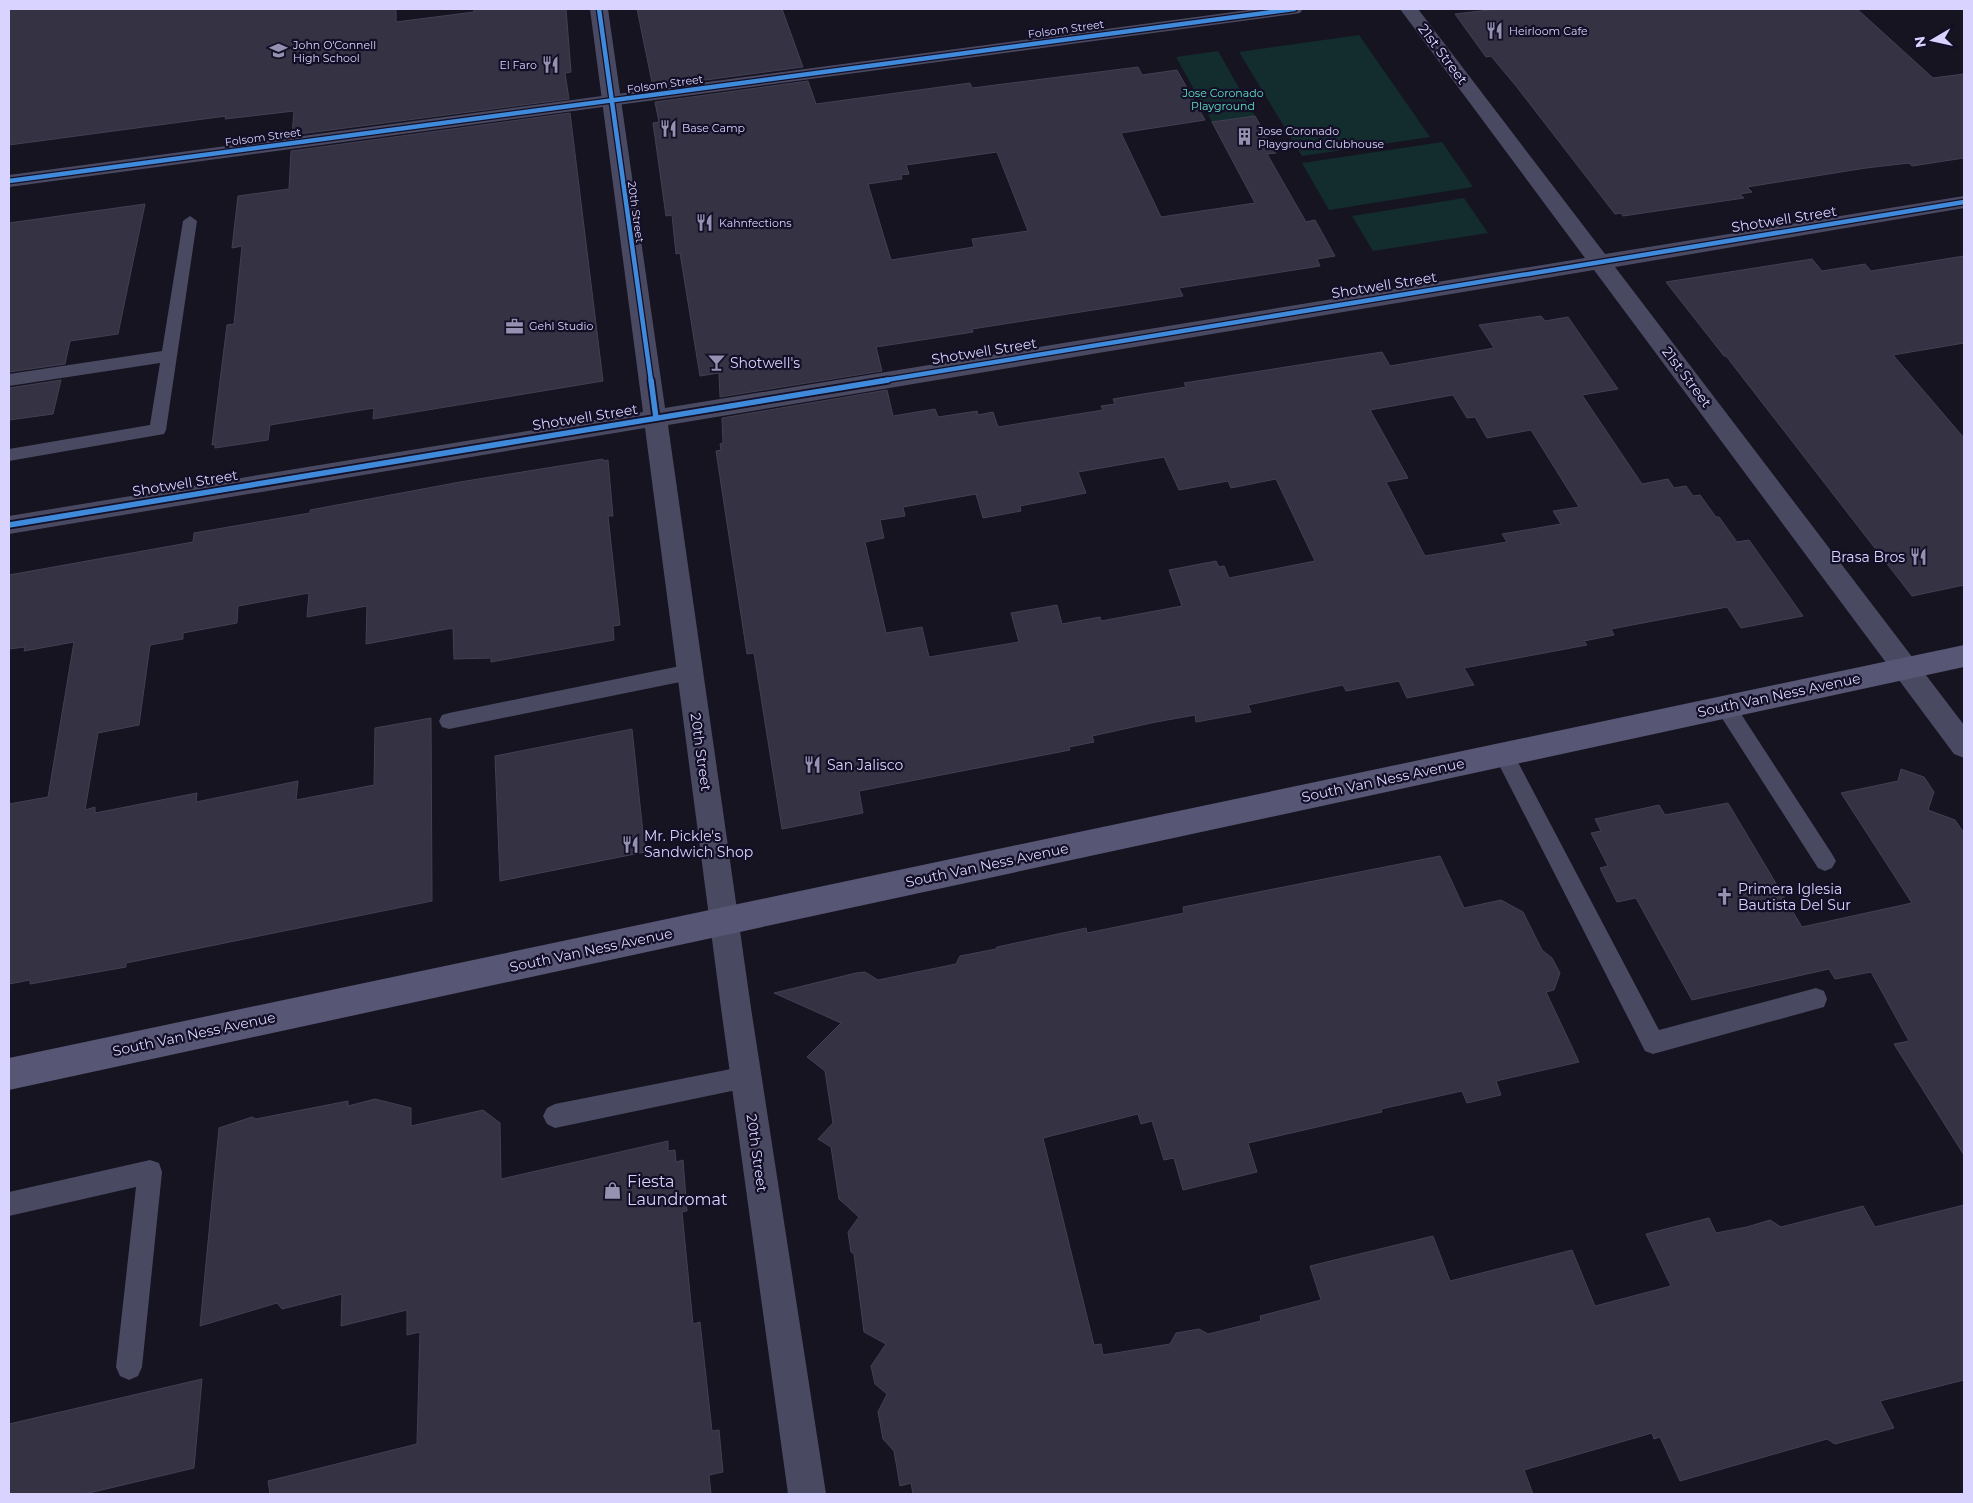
<svg xmlns="http://www.w3.org/2000/svg" width="1973" height="1503" viewBox="0 0 1973 1503" font-family="Montserrat,sans-serif">
<rect width="100%" height="100%" fill="#161421"/>
<path fill="#132c2d" d="M1359,35L1430,137L1302,156L1239,52Z
M1218,51L1255,116L1212,122L1176,57Z
M1442,142L1473,187L1329,210L1302,163Z
M1464,198L1488,233L1373,251L1352,216Z"/>
<path fill="#343243" stroke="#433f54" fill-rule="evenodd" d="M9,9H396V22L474,12V9H566L571,72L565,73L569,99L292,135L294,111L225,119L226,116L9,145Z
M637,9H782L803,67L653,87Z
M1497,9H1857L1933,78L1964,74V158L1912,166L1909,163L1866,168L1747,187L1752,192L1740,194L1744,198L1623,216L1621,213L1615,214L1516,86L1491,56L1486,57L1455,14Z
M1138,67L1142,75L1177,70L1205,120L1121,133L1161,217L1255,203L1212,122L1255,116L1276,153L1267,154L1306,222L1315,220L1335,256L1317,259L1320,266L1179,288L1183,296L972,329L973,332L876,347L882,371L720,397L719,373L700,376L680,253L676,254L672,215L666,216L653,123L659,122L655,102L808,81L816,104L970,83L972,88ZM997,152L1028,231L972,239L974,247L891,260L868,184L902,179L901,175L909,174L906,165Z
M570,113L603,381L373,419L374,408L270,425L268,440L215,448V444L212,445L227,325L234,324L242,246L232,248L238,196L289,189L291,151Z
M145,204L118,334L70,341L65,364L9,372V223Z
M1964,256V343L1893,355L1964,438V585L1912,596L1726,356H1724L1666,282L1812,259L1822,271L1865,264L1871,271Z
M1541,316L1545,321L1568,317L1618,389L1582,395L1642,484L1668,479L1674,488L1686,486L1693,496L1700,495L1716,517H1719L1737,542L1749,540L1803,616L1741,628L1727,607L1611,629L1614,635L1584,641L1587,645L1464,668L1474,685L1407,698L1399,681L1346,691L1343,685L1248,705L1251,712L1196,722L1195,715L1156,722L1092,736L1094,742L1069,747L1070,750L859,791L863,813L782,829L754,653L747,654L716,451L721,450L720,444L723,443L722,418L887,390L893,416L935,409L938,417L977,411L978,415L993,412L998,427L1103,410L1101,406L1115,404L1113,399L1186,387L1184,383L1382,352L1390,366L1494,348L1479,325ZM1453,395L1467,418L1475,417L1487,438L1531,430L1579,507L1553,511L1561,524L1502,534L1507,542L1425,556L1386,482L1408,478L1370,410ZM1164,457L1179,490L1228,481L1231,488L1276,479L1315,561L1229,578L1224,566L1219,567L1216,561L1169,570L1182,606L1101,621L1100,617L1062,624L1057,605L1011,613L1019,642L929,657L922,627L886,633L865,542L884,538L880,520L905,516L903,507L976,494L983,518L1021,511L1020,506L1086,493L1078,472Z
M61,380L53,414L9,420V388Z
M603,459V461L608,460L613,516H608L620,625L613,626L614,640L491,662V658L454,659L453,628L366,644L367,606L307,617L309,593L238,606L237,623L183,633V639L150,645L139,725L98,733L85,810L95,807V813L197,793L196,802L298,781L296,800L374,785L375,728L431,718L432,901L126,963V967L30,984V980L9,984V804L48,797L74,642L24,651L25,647L9,649V575L193,542L194,533L310,513V510L460,482Z
M632,729L645,852L500,881L495,756Z
M1901,769L1924,777L1934,792L1928,810L1955,820L1964,833V1155L1894,1044L1909,1041L1871,972L1835,979L1829,969L1692,1000L1636,898L1617,902L1600,868L1608,866L1591,833L1601,831L1595,819L1659,805L1665,815L1728,803L1802,927L1912,903L1841,793L1898,781Z
M1440,856L1464,908L1501,900L1523,912L1542,950L1552,958L1560,973L1554,990L1546,992L1579,1062L1496,1081L1501,1095L1467,1103L1462,1091L1381,1109L1382,1112L1248,1143L1257,1172L1183,1190L1174,1158L1164,1160L1152,1121L1141,1124L1138,1114L1043,1138L1094,1345L1101,1344L1103,1355L1170,1344L1176,1333L1199,1329L1208,1334L1261,1321L1260,1316L1321,1300L1310,1266L1433,1236L1450,1281L1572,1250L1595,1306L1671,1286L1646,1234L1709,1218L1716,1233L1747,1227L1770,1220L1781,1227L1863,1206L1875,1227L1964,1205V1380L1880,1401L1894,1428L1835,1444L1827,1439L1680,1481L1660,1437L1654,1439L1652,1433L1524,1470L1533,1494H913L911,1483L900,1486L894,1451L883,1439L878,1412L887,1394L875,1384L871,1366L886,1344L864,1332L854,1254L851,1252L848,1232L859,1217L839,1199L831,1147L818,1139L833,1123L825,1071L807,1057L841,1023L774,993L856,973L865,972L878,980L956,964L960,956L996,949L997,947L1086,928L1087,933L1184,913L1183,907Z
M375,1099L411,1108V1126L483,1110L500,1123L501,1179L668,1141V1151L675,1150L676,1162L683,1160L687,1211L682,1212L693,1324L700,1322L712,1431L719,1430L723,1472L709,1475L711,1494H270L268,1481L417,1444L420,1332L407,1335V1310L341,1326L342,1294L282,1309L277,1303L200,1326L219,1128L252,1117L256,1119L348,1101V1106Z
M202,1379L194,1468L85,1494H9V1424Z"/>
<g fill="none" stroke-linecap="round" stroke-linejoin="round">
<path fill="#4a4962" fill-rule="evenodd" d="M190,216L197,221L166,430L164,434L9,461V449L150,425L160,363L9,386V374L162,351L183,221Z
M690,664L697,666L700,672L697,678L690,680L449,729L442,727L439,721L442,715L449,713Z
M1725,698L1732,700L1832,854L1836,861L1832,868L1825,871L1818,868L1718,712L1715,706L1718,700Z
M1504,746L1511,749L1659,1030L1816,988L1824,991L1827,999L1824,1007L1653,1054L1645,1051L1494,755L1497,749Z
M746,1066L754,1069L758,1077L754,1085L746,1088L555,1128L547,1124L543,1116L547,1108L555,1104Z
M150,1160L159,1163L162,1172L142,1367L138,1376L129,1380L120,1376L116,1367L136,1187L9,1216V1192Z"/>
<path fill="#4a4962" fill-rule="evenodd" d="M590,9H608L665,408L1585,258L1400,9H1418L1605,254L1964,196V208L1615,267L1964,725V758L1954,754L1594,270L668,425L751,1008L826,1494H788L721,1008L645,428L9,534V516L643,412Z"/>
<path fill="#4a4962" fill-rule="evenodd" d="M1256,9H1303L1300,13L1294,14L9,187V175Z"/>
<path fill="#575674" fill-rule="evenodd" d="M1964,645V667L9,1090V1058Z"/>
<defs>
<path id="cycleway-far1" d="M599,9L651,381
M9,181L1294,9
M880,381L1964,202"/>
<path id="cycleway" d="M651,380L656,418
M9,525L888,380"/>
</defs>
<use href="#cycleway-far1" stroke="#130f26" stroke-width="7"/>
<use href="#cycleway" stroke="#130f26" stroke-width="9"/>
<use href="#cycleway-far1" stroke="#408adc" stroke-width="4.5"/>
<use href="#cycleway" stroke="#408adc" stroke-width="5.5"/>
</g>
<defs>
<symbol id="restaurant-bare" viewBox="-9 -9 18 18"><path d="M-5-6h1v4h1v-4h1v4h1v-4h1v5L-1.5 .5V6h-2V.5L-5-1ZM5-6V6H3V1.5H1.5Q1.5-4 5-6Z" fill="#9591b1" stroke="#130f26" stroke-width="2.5" paint-order="stroke"/></symbol>
<symbol id="school-bare" viewBox="-9 -9 18 18"><path d="M0-5L7-2L0 1L-7-2ZM-4 1L0 2.5L4 1V4Q0 6-4 4Z" fill="#9591b1" stroke="#130f26" stroke-width="2.5" paint-order="stroke"/></symbol>
<symbol id="building-bare" viewBox="-9 -9 18 18"><path d="M-4-6H4V6H1V3H-1V6H-4ZM-2.5-4.3h1.7v1.8h-1.7ZM.8-4.3h1.7v1.8H.8ZM-2.5-1h1.7V.8h-1.7ZM.8-1h1.7V.8H.8Z" fill="#9591b1" stroke="#130f26" stroke-width="2.5" paint-order="stroke"/></symbol>
<symbol id="office-bare" viewBox="-9 -9 18 18"><path d="M-6-3h4V-5.5h4V-3h4V5H-6ZM-1-4.5V-3h2v-1.5ZM-6 0V1H6V0Z" fill="#9591b1" stroke="#130f26" stroke-width="2.5" paint-order="stroke"/></symbol>
<symbol id="bar-bare" viewBox="-9 -9 18 18"><path d="M-6-5H6L.8 .8V4.5H3.5V6h-7V4.5H-.8V.8Z" fill="#9591b1" stroke="#130f26" stroke-width="2.5" paint-order="stroke"/></symbol>
<symbol id="church-bare" viewBox="-9 -9 18 18"><path d="M-1.2-6h2.4v3.5h3.3v2.4h-3.3V6h-2.4V-.1h-3.3v-2.4h3.3Z" fill="#9591b1" stroke="#130f26" stroke-width="2.5" paint-order="stroke"/></symbol>
<symbol id="shop-bare" viewBox="-9 -9 18 18"><path d="M-5-2.5h2.3a2.7 3.5 0 0 1 5.4 0H5L5.5 6h-11ZM-1.5-2.5h3a1.5 2.3 0 0 0-3 0Z" fill="#9591b1" stroke="#130f26" stroke-width="2.5" paint-order="stroke"/></symbol>
</defs>
<g fill-rule="evenodd">
<use href="#restaurant-bare" x="1482" y="18" width="25" height="25"/>
<use href="#school-bare" x="266" y="38" width="25" height="25"/>
<use href="#restaurant-bare" x="538" y="52" width="25" height="25"/>
<use href="#restaurant-bare" x="656" y="116" width="25" height="25"/>
<use href="#building-bare" x="1232" y="124" width="25" height="25"/>
<use href="#restaurant-bare" x="692" y="210" width="25" height="25"/>
<use href="#office-bare" x="502" y="314" width="25" height="25"/>
<use href="#bar-bare" x="704" y="350" width="25" height="25"/>
<use href="#restaurant-bare" x="1906" y="544" width="25" height="25"/>
<use href="#restaurant-bare" x="800" y="752" width="25" height="25"/>
<use href="#restaurant-bare" x="618" y="832" width="25" height="25"/>
<use href="#church-bare" x="1712" y="884" width="25" height="25"/>
<use href="#shop-bare" x="600" y="1178" width="25" height="25"/>
</g>
<g text-anchor="middle" stroke-width="4.5" stroke-linejoin="round" paint-order="stroke">
<g font-size="11" fill="#d9d4ff" stroke="#130f26">
<text transform="translate(1066 29) rotate(-8)" y="4">Folsom Street</text>
<text transform="translate(665 84) rotate(-8)" y="4">Folsom Street</text>
<text transform="translate(263 137) rotate(-8)" y="4">Folsom Street</text>
<text transform="translate(636 212) rotate(82)" y="4">20th Street</text>
</g>
<g font-size="11" fill="#d9d4ff" stroke="#130f26" text-anchor="start">
<text x="1509" y="35">Heirloom Cafe</text>
<text x="293" y="49">John O'Connell<tspan x="293" dy="13">High School</tspan></text>
<text x="537" y="69" text-anchor="end">El Faro</text>
<text x="682" y="132">Base Camp</text>
<text x="1258" y="135">Jose Coronado<tspan x="1258" dy="13">Playground Clubhouse</tspan></text>
<text x="719" y="227">Kahnfections</text>
<text x="529" y="330">Gehl Studio</text>
</g>
<g font-size="11" fill="#5fe0c0" stroke="#130f26">
<text x="1223" y="97">Jose Coronado<tspan x="1223" dy="13">Playground</tspan></text>
</g>
<g font-size="14" fill="#d9d4ff" stroke="#130f26">
<text transform="translate(1443 54) rotate(53)" y="5">21st Street</text>
<text transform="translate(1784 219) rotate(-9)" y="5">Shotwell Street</text>
<text transform="translate(1384 285) rotate(-9)" y="5">Shotwell Street</text>
<text transform="translate(984 351) rotate(-9)" y="5">Shotwell Street</text>
<text transform="translate(1687 377) rotate(53)" y="5">21st Street</text>
<text transform="translate(585 417) rotate(-9)" y="5">Shotwell Street</text>
<text transform="translate(185 483) rotate(-9)" y="5">Shotwell Street</text>
<text transform="translate(1779 695) rotate(-12)" y="5">South Van Ness Avenue</text>
<text transform="translate(701 752) rotate(82)" y="5">20th Street</text>
<text transform="translate(1383 780) rotate(-12)" y="5">South Van Ness Avenue</text>
<text transform="translate(987 865) rotate(-12)" y="5">South Van Ness Avenue</text>
<text transform="translate(591 950) rotate(-12)" y="5">South Van Ness Avenue</text>
<text transform="translate(194 1034) rotate(-12)" y="5">South Van Ness Avenue</text>
<text transform="translate(757 1153) rotate(82)" y="5">20th Street</text>
</g>
<g font-size="14" fill="#d9d4ff" stroke="#130f26" text-anchor="start">
<text x="730" y="368">Shotwell's</text>
<text x="1905" y="562" text-anchor="end">Brasa Bros</text>
<text x="827" y="770">San Jalisco</text>
<text x="644" y="841">Mr. Pickle's<tspan x="644" dy="16">Sandwich Shop</tspan></text>
<text x="1738" y="894">Primera Iglesia<tspan x="1738" dy="16">Bautista Del Sur</tspan></text>
</g>
<g font-size="16" fill="#d9d4ff" stroke="#130f26" text-anchor="start">
<text x="627" y="1187">Fiesta<tspan x="627" dy="18">Laundromat</tspan></text>
</g>
</g>
<rect width="1973" height="1503" fill="none" stroke="#d9d4ff" stroke-width="20"/>
<g transform="translate(1933 40) rotate(261)" stroke="#130f26" stroke-width="4" paint-order="stroke">
<path d="M0-4L9 19L0 12L-9 19Z" fill="#d9d4ff"/>
<text y="-8" font-size="14" font-weight="bold" text-anchor="middle" fill="#d9d4ff">N</text>
</g>
</svg>
